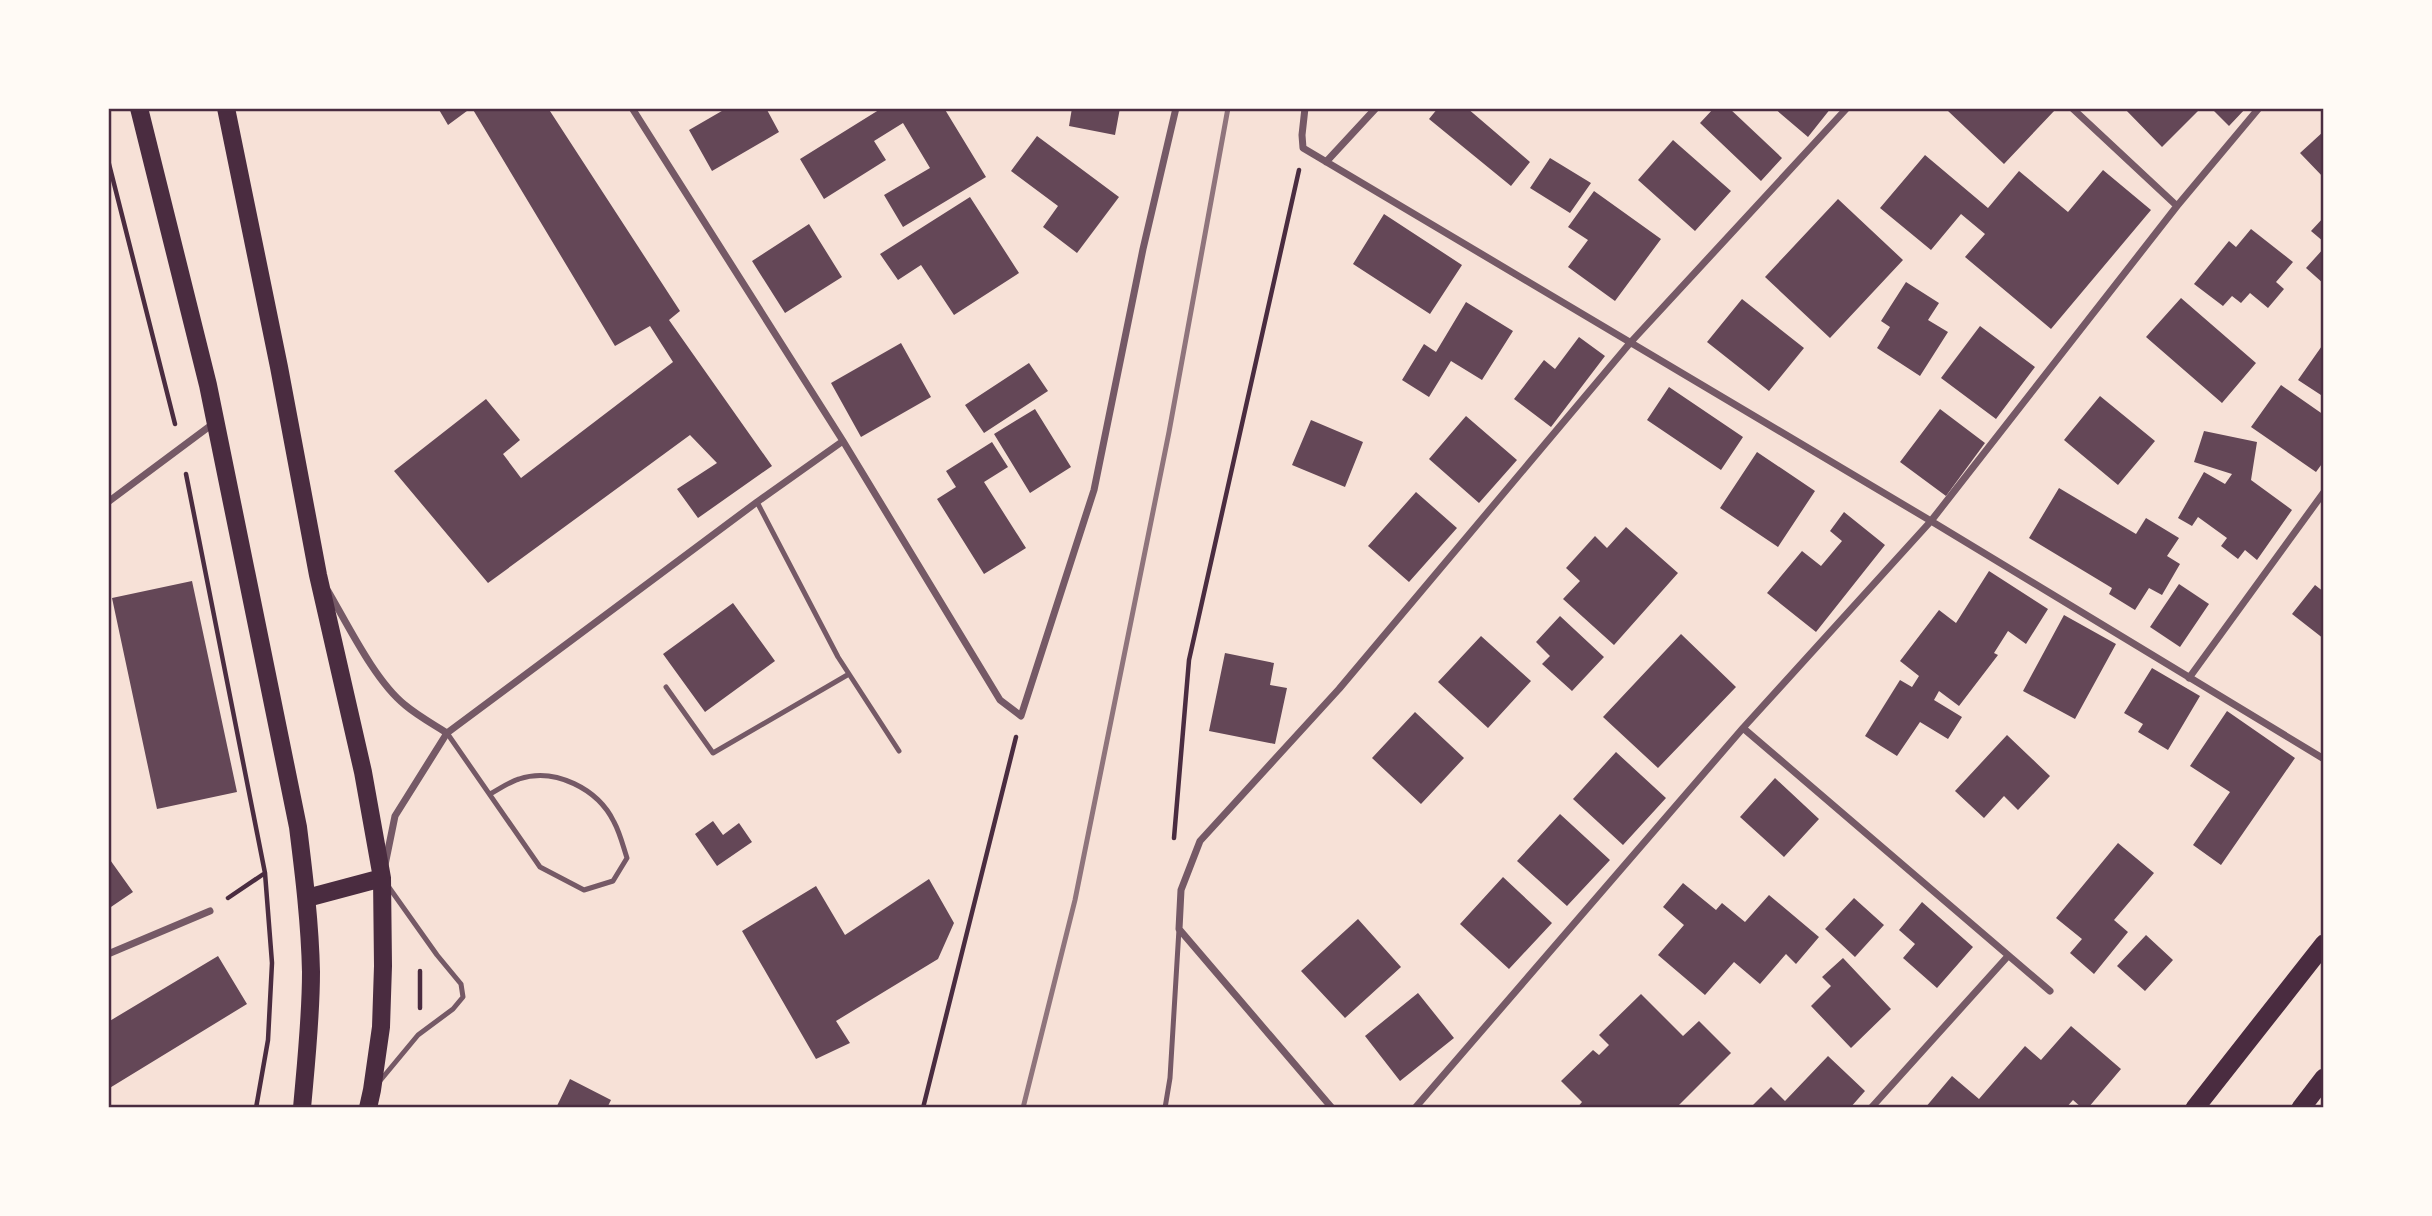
<svg xmlns="http://www.w3.org/2000/svg" width="2432" height="1216" viewBox="0 0 2432 1216" font-family="'PT Sans Narrow',sans-serif">
<rect width="100%" height="100%" fill="#f7e1d7"/>
<path fill="#644757" d="M438,108H471L448,125Z
M472,108H548L680,311L669,320L772,466L698,518L677,489L717,463L690,435L488,583L394,471L486,399L520,440L503,454L521,478L673,362L650,326L615,346Z
M727,108H766L779,132L712,171L689,130Z
M882,108H944L986,177L903,227L884,195L930,168L903,123L874,141L886,160L824,199L800,159Z
M1072,108H1120L1115,135L1069,126Z
M1438,108H1467L1530,162L1511,186L1429,119Z
M1714,108H1729L1782,158L1761,181L1700,123Z
M1774,108H1831L1808,137Z
M1950,108H2053L2055,110L2004,164L1948,111Z
M2124,108H2201L2162,147Z
M2211,108H2246L2229,126Z
M2324,131V178L2300,153Z
M1037,136L1119,197L1077,253L1043,227L1058,206L1011,171Z
M1673,140L1731,191L1695,231L1638,180Z
M1925,155L1988,208L2019,171L2068,212L2103,170L2151,210L2051,329L1965,257L1985,234L1961,214L1931,250L1880,208Z
M1550,158L1591,183L1570,213L1530,188Z
M1594,191L1661,239L1615,301L1568,267L1588,240L1568,227Z
M970,197L1019,273L954,315L921,265L898,280L880,254Z
M1838,199L1903,260L1830,338L1765,277Z
M1384,214L1462,265L1430,314L1353,264Z
M2324,217V242L2311,231Z
M809,224L842,277L785,313L752,261Z
M2251,229L2293,262L2276,282L2284,289L2268,308L2250,293L2241,303L2232,296L2223,306L2194,284L2229,241L2236,247Z
M2324,248V284L2306,268Z
M1906,282L1939,303L1928,320L1948,332L1920,376L1877,348L1890,327L1881,321Z
M2181,298L2256,363L2222,403L2146,337Z
M1742,299L1804,348L1769,391L1707,342Z
M1466,302L1513,331L1482,380L1451,361L1429,397L1402,380L1424,344L1436,352Z
M1980,326L2035,367L1996,419L1941,378Z
M1579,337L1605,356L1551,427L1514,399L1544,360L1555,369Z
M901,343L931,397L861,437L831,383Z
M2324,343V397L2298,380Z
M1029,363L1048,391L984,433L965,405Z
M2281,385L2324,415V461L2316,472L2251,427Z
M1669,387L1743,437L1721,470L1647,420Z
M2100,396L2155,441L2118,485L2064,440Z
M1035,409L1071,467L1030,493L994,434Z
M1940,409L1985,443L1946,496L1900,462Z
M1466,416L1517,460L1479,503L1429,459Z
M1311,420L1363,442L1345,487L1292,465Z
M2204,431L2257,442L2251,480L2292,510L2257,560L2245,550L2238,559L2221,546L2227,538L2198,517L2192,526L2178,518L2204,472L2225,484L2232,474L2194,462Z
M992,442L1008,467L984,482L1026,548L984,574L937,499L956,487L946,471Z
M1757,452L1815,491L1778,547L1720,508Z
M2059,488L2136,534L2146,518L2179,538L2167,556L2180,564L2162,595L2149,588L2135,610L2109,594L2112,588L2029,538Z
M1416,492L1457,528L1409,582L1368,546Z
M1844,512L1885,545L1816,632L1767,593L1802,551L1821,566L1842,541L1830,531Z
M1626,527L1678,573L1614,645L1563,599L1580,581L1566,568L1595,536L1607,548Z
M1989,571L2048,609L2026,644L2008,631L1994,653L1998,655L1959,706L1939,691L1934,700L1962,717L1948,739L1920,722L1897,756L1865,736L1900,680L1912,687L1919,676L1900,661L1939,610L1956,623Z
M192,581L237,792L157,809L112,598Z
M2179,584L2209,604L2180,647L2150,627Z
M2315,585L2324,592V639L2292,614Z
M733,603L775,661L705,712L663,654Z
M2064,615L2116,644L2075,719L2023,691Z
M1560,616L1604,657L1572,691L1542,664L1550,656L1536,642Z
M1681,634L1736,687L1658,768L1603,717Z
M1481,636L1531,681L1488,728L1438,682Z
M1225,653L1274,663L1270,685L1287,688L1275,744L1209,731Z
M2152,668L2200,696L2168,750L2138,732L2143,724L2124,713Z
M2227,711L2295,758L2221,865L2193,845L2230,792L2190,766Z
M1415,712L1464,758L1421,804L1372,758Z
M2007,735L2050,776L2018,810L2004,796L1984,818L1955,791Z
M1616,752L1666,798L1623,845L1573,799Z
M1775,778L1819,819L1784,857L1740,817Z
M1560,814L1610,860L1567,906L1517,861Z
M713,821L723,835L739,823L752,842L717,866L695,834Z
M2118,843L2154,873L2114,920L2128,932L2094,974L2070,953L2082,939L2056,918Z
M108,857L133,892L108,909Z
M1503,877L1552,923L1509,969L1460,924Z
M929,879L954,923L938,959L836,1021L850,1043L816,1059L742,931L816,886L845,935Z
M1683,883L1716,910L1722,903L1745,922L1769,895L1819,937L1796,964L1786,954L1760,984L1734,962L1705,995L1658,955L1684,925L1663,907Z
M1854,898L1884,925L1855,957L1825,929Z
M1922,902L1973,947L1937,988L1903,958L1915,944L1899,930Z
M1358,919L1401,967L1345,1018L1301,971Z
M2146,935L2173,960L2145,991L2117,966Z
M218,956L247,1004L108,1089V1022Z
M1843,958L1891,1009L1851,1048L1811,1006L1831,986L1822,977Z
M1418,993L1454,1038L1400,1081L1365,1036Z
M1641,994L1683,1036L1699,1021L1731,1053L1676,1108H1577L1582,1102L1561,1081L1593,1050L1599,1055L1609,1045L1599,1035Z
M2071,1026L2121,1069L2088,1108H2082L2073,1100L2066,1108H1925L1952,1076L1979,1099L2025,1046L2041,1060Z
M1828,1056L1865,1091L1850,1108H1750L1771,1087L1785,1101Z
M570,1079L611,1100L607,1108H556Z"/>
<g fill="none" stroke-linecap="round" stroke-linejoin="round">
<path stroke="#4a2c40" stroke-width="4.5" d="M108,160L175,424
M186,474L265,873L272,963L268,1040L256,1108
M1174,838L1189,660L1299,170
M228,898L265,873
M420,1008V971
M923,1108L1016,737"/>
<path stroke="#755966" stroke-width="5" d="M757,502L838,657L899,751
M666,687L713,753L849,674
M447,733L540,867L584,890L613,881L627,858C623,846 620,833 614,822C598,789 555,767 519,779C509,782 499,789 490,794
M379,1082L418,1035L453,1009L463,997L461,984L437,955L388,886
M1165,1108L1170,1078L1179,929"/>
<path stroke="#755966" stroke-width="7" d="M632,108L843,441L1000,700L1021,716L1094,490L1143,249L1176,108
M1305,108L1302,135L1303,148L1931,521L2324,759
M2072,108L2177,206
M1326,162L1376,108
M108,502L214,423
M328,591C348,625 375,681 405,705C418,716 433,724 447,733
M2189,678L2324,492
M1743,728L2050,991
M385,865L395,816L447,733L757,502L843,441
M108,954L210,911
M1332,1108L1179,929L1181,890L1200,841L1339,689L1630,343L1847,108
M1415,1108L1743,728L1931,521L2177,206L2259,108
M1871,1108L2008,956"/>
<path stroke="#4a2c40" stroke-width="18" d="M139,108L208,385L298,827C304,875 310,924 311,972C311,1018 306,1063 302,1108
M226,108L279,367L318,575L363,772L382,878L383,966L381,1027L372,1090L368,1108
M307,898L382,878"/>
<path stroke="#4a2c40" stroke-width="19" d="M2195,1108L2324,944
M2301,1108L2324,1078"/>
<path stroke="#8f747c" stroke-width="5" d="M1023,1108L1075,900L1169,432L1228,108"/>
</g>
<rect width="2432" height="1216" fill="none" stroke="#fffaf5" stroke-width="220"/>
<rect x="110" y="110" width="2212" height="996" fill="none" stroke="#4a2c40" stroke-width="2.5"/>
</svg>
